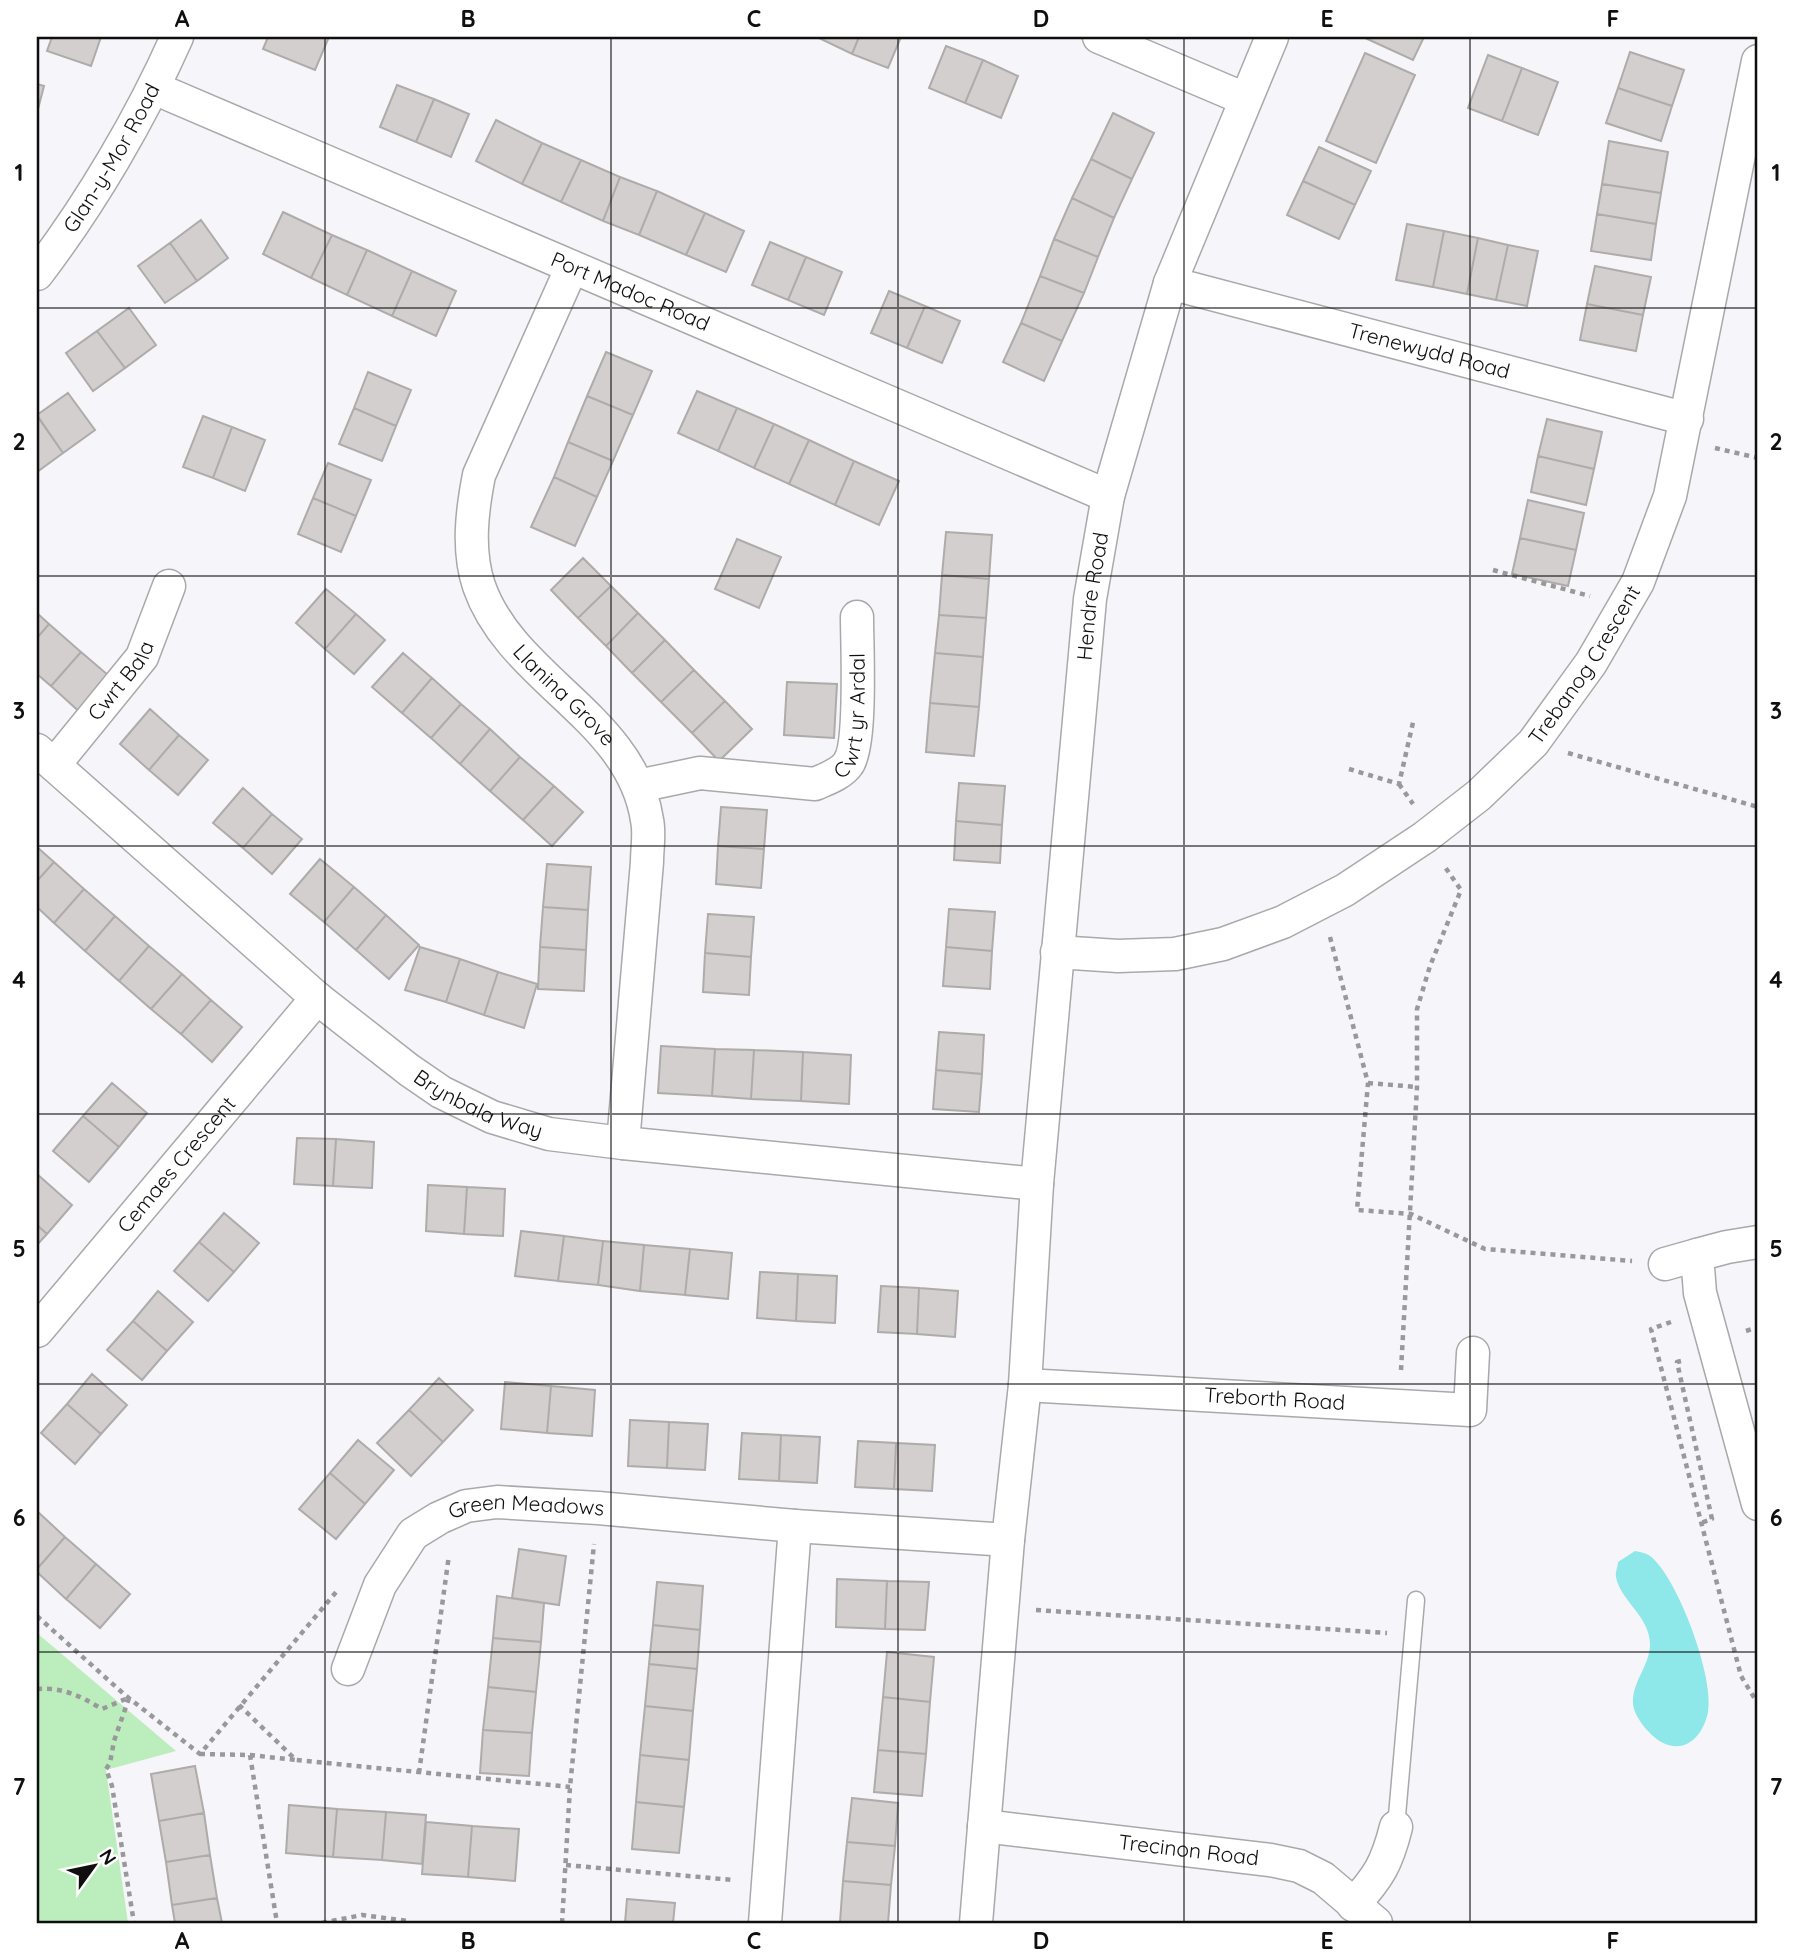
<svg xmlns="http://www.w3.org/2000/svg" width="1795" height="1960" viewBox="0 0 1795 1960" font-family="Quicksand,sans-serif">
<rect width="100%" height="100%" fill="#f6f5f9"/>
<path fill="#bcedbc" d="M37,1633L176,1751L106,1770L128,1923H37Z"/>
<path fill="#8ee7e8" d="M1635,1551C1640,1552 1646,1553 1650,1556C1677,1576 1715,1678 1708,1712C1701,1746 1673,1759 1648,1731C1643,1726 1636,1716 1634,1709C1628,1685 1651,1666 1650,1643C1649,1616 1620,1600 1616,1577C1615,1573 1618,1566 1618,1562Z"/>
<path fill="#d3cfce" stroke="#afabaa" stroke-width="2" d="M52,37H101L91,66L47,51Z
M268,37H329L315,70L263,49Z
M817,37H859L852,54Z
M859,37H901L888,68L852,54Z
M1363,37H1424L1413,60Z
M946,46L983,60L965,103L929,88Z
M1630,52L1684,70L1672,106L1618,88Z
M1365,53L1415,75L1376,163L1326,141Z
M1488,55L1522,68L1502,121L1468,108Z
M983,60L1018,76L1001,118L965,103Z
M1522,68L1558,82L1538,135L1502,121Z
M37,84L44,86L37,113Z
M397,85L434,99L416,142L380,127Z
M1618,88L1672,106L1661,141L1606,123Z
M434,99L469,114L451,157L416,142Z
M1113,113L1154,133L1132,179L1091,159Z
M496,120L542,143L522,184L476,161Z
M1609,141L1668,152L1661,193L1602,184Z
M542,143L581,160L561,202L522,184Z
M1319,147L1371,171L1355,205L1303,181Z
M1091,159L1132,179L1114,218L1072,198Z
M581,160L620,177L603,221L561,202Z
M620,177L657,191L639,235L603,221Z
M1303,181L1355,205L1339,239L1287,215Z
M1602,184L1661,193L1656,224L1597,214Z
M657,191L705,213L686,255L639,235Z
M1072,198L1114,218L1098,257L1054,239Z
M283,212L332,235L311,278L263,254Z
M705,213L744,231L726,272L686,255Z
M1597,214L1656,224L1651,260L1591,251Z
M201,220L228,258L197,281L170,243Z
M1407,224L1444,231L1433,287L1396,280Z
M1444,231L1478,238L1467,294L1433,287Z
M332,235L367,250L347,295L311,278Z
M1478,238L1508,245L1496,300L1467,294Z
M1054,239L1098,257L1084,293L1040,276Z
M770,242L806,257L788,300L752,285Z
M170,243L197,281L165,303L138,266Z
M1508,245L1538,251L1527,306L1496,300Z
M367,250L412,271L392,316L347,295Z
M806,257L842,272L824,315L788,300Z
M1595,266L1651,277L1643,315L1587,304Z
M412,271L456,291L436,336L392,316Z
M1040,276L1084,293L1062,341L1021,323Z
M889,291L925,306L907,348L871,333Z
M1587,304L1643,315L1636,351L1580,340Z
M925,306L960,321L942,363L907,348Z
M129,308L156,345L125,368L97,331Z
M1021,323L1062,341L1044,381L1003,362Z
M97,331L125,368L93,391L66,353Z
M606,352L652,371L633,415L587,396Z
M368,372L411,390L396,426L354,408Z
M697,391L737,408L718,451L678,433Z
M68,393L95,430L63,453L37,415Z
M587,396L633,415L613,461L568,442Z
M354,408L396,426L382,461L339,444Z
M737,408L774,424L754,468L718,451Z
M37,416L63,453L37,472Z
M203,416L232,427L213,478L183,467Z
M1547,419L1602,432L1594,469L1538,456Z
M774,424L809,440L789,484L754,468Z
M232,427L265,440L245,491L213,478Z
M809,440L854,461L835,505L789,484Z
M568,442L613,461L597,497L554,477Z
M1538,456L1594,469L1586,505L1531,492Z
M854,461L899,481L879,525L835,505Z
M328,463L371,480L356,516L313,498Z
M554,477L597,497L575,546L531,527Z
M313,498L356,516L341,552L298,534Z
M1528,500L1584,513L1576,550L1520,538Z
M946,532L992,535L989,579L942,575Z
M1520,538L1576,550L1568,586L1512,574Z
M737,539L781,557L759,608L715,589Z
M583,558L611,586L578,618L551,590Z
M942,575L989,579L986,618L939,615Z
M611,586L638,613L606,646L578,618Z
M326,589L356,614L325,649L296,623Z
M37,613L49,624L37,638Z
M638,613L665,640L632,673L606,646Z
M356,614L385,640L354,674L325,649Z
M939,615L986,618L983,657L935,653Z
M49,624L81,652L51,686L37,674V638Z
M665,640L694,670L661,702L632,673Z
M81,652L115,681L84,716L51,686Z
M403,653L432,678L402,713L372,687Z
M935,653L983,657L979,707L930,703Z
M694,670L725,701L692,733L661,702Z
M432,678L461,704L431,738L402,713Z
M787,682L837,684L834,738L784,735Z
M725,701L752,729L719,761L692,733Z
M930,703L979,707L974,756L926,752Z
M461,704L490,729L460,764L431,738Z
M150,709L179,735L149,770L120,744Z
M490,729L520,757L490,791L460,764Z
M179,735L208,760L178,795L149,770Z
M520,757L554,786L523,820L490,791Z
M959,783L1005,786L1002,825L956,821Z
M554,786L583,812L552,846L523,820Z
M243,788L272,814L243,848L213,823Z
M721,807L767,810L764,849L718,846Z
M272,814L302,839L272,874L243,848Z
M956,821L1002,825L1000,863L954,860Z
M718,846L764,849L761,888L716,884Z
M37,847L54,862L37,881Z
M320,859L354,887L324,922L290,894Z
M54,862L84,889L54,923L37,907V881Z
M547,864L591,867L588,910L543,907Z
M354,887L386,915L356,950L324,922Z
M84,889L115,916L85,951L54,923Z
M543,907L588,910L586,950L540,947Z
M949,909L995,912L992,951L946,947Z
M708,914L754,917L751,957L705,953Z
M386,915L419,945L389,979L356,950Z
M115,916L149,946L119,981L85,951Z
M149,946L182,974L151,1009L119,981Z
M420,947L460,959L446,1002L405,990Z
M540,947L586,950L584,991L538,989Z
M946,947L992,951L990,989L943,986Z
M705,953L751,957L749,995L703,992Z
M460,959L498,972L484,1015L446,1002Z
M498,972L537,984L524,1028L484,1015Z
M182,974L211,1000L181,1034L151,1009Z
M211,1000L242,1027L212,1062L181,1034Z
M939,1032L984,1035L982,1074L936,1070Z
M661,1046L715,1049L712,1096L658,1093Z
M715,1049L754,1050L751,1099L712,1096Z
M754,1050L803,1052L801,1101L751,1099Z
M803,1052L851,1055L849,1104L801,1101Z
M936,1070L982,1074L979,1112L933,1109Z
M112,1083L147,1113L119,1147L83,1116Z
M83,1116L119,1147L89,1182L53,1151Z
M297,1138L336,1139L333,1186L294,1184Z
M336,1139L374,1142L372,1188L333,1186Z
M37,1174L72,1205L47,1234L37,1225Z
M428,1185L467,1187L464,1234L426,1231Z
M467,1187L505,1189L503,1236L464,1234Z
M224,1213L259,1243L234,1272L199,1242Z
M37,1225L47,1234L37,1245Z
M521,1231L564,1236L558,1281L515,1276Z
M564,1236L603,1241L598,1285L558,1281Z
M603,1241L644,1245L640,1291L598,1285Z
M199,1242L234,1272L208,1301L174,1271Z
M644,1245L690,1249L685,1295L640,1291Z
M690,1249L732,1253L728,1299L685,1295Z
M760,1272L798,1274L796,1321L757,1318Z
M798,1274L837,1276L835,1323L796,1321Z
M881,1286L919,1288L917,1334L878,1332Z
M919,1288L958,1291L955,1337L917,1334Z
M158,1291L193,1322L167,1351L133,1321Z
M133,1321L167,1351L142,1380L107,1350Z
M92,1374L127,1405L101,1434L67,1404Z
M439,1378L473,1410L443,1442L409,1410Z
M505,1382L551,1386L547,1433L501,1429Z
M551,1386L595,1390L592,1436L547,1433Z
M67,1404L101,1434L75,1464L41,1433Z
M409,1410L443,1442L411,1476L377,1443Z
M630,1420L669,1422L667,1468L628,1466Z
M669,1422L708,1424L705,1470L667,1468Z
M742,1433L781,1435L779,1481L739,1479Z
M781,1435L820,1437L817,1483L779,1481Z
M358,1440L394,1470L365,1504L330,1473Z
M858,1441L896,1443L894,1489L855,1487Z
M896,1443L935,1445L932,1491L894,1489Z
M330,1473L365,1504L336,1539L299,1509Z
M37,1511L65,1537L37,1569Z
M65,1537L96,1564L66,1599L37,1572V1569Z
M519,1549L566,1556L559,1605L512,1598Z
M96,1564L130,1594L100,1628L66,1599Z
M837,1579L887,1581L885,1629L836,1627Z
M887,1581L929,1582L925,1630L885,1629Z
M657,1582L703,1586L700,1630L653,1625Z
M497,1596L544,1603L541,1642L493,1638Z
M653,1625L700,1630L697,1669L649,1664Z
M493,1638L541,1642L536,1692L488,1687Z
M887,1652L934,1657L930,1702L883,1697Z
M649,1664L697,1669L693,1711L645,1706Z
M488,1687L536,1692L532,1733L483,1730Z
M883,1697L930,1702L926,1754L878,1750Z
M645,1706L693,1711L689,1760L640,1755Z
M483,1730L532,1733L529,1776L480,1773Z
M878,1750L926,1754L922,1796L874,1792Z
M640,1755L689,1760L684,1807L636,1802Z
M195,1766L204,1813L159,1821L151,1774Z
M852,1798L898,1803L895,1846L847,1842Z
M636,1802L684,1807L679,1853L632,1849Z
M289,1805L337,1809L333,1857L286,1853Z
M337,1809L386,1812L382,1860L333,1857Z
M386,1812L426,1815L422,1864L382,1860Z
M204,1813L210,1855L166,1862L159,1821Z
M426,1822L472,1826L468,1877L422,1874Z
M472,1826L519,1829L515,1881L468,1877Z
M847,1842L895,1846L891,1885L843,1881Z
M210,1855L217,1898L172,1905L166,1862Z
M843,1881L891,1885L888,1923L840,1922Z
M217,1898L222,1923H175L172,1905Z
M627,1899L675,1903L673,1923H625Z"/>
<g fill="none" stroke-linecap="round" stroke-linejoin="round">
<defs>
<path id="service" d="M1396,1827L1416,1600"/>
<g id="minor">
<path d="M1099,37L1245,99"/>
<path id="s1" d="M154,88L1108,496"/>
<path id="s2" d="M572,267L479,475C472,511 467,550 479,586C511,679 632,718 647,820C650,833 647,848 647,862L623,1143"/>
<path id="s3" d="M37,274C91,203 141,118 177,37"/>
<path id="s4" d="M1170,283L1687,419"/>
<path id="s5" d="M37,750L317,998L409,1070L441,1092L492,1117L549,1134L623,1143L1037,1184"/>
<path id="s6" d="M54,765L142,657L169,586"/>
<path id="s7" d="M638,786L700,773L815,784C826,779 841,774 848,764C862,745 857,645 857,617"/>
<path id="s8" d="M1057,952L1118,956L1175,954L1223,944L1283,922L1345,890L1425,837L1479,795L1533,743L1591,663L1638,582L1670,496L1758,61"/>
<path d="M1758,1242L1727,1247L1697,1255L1700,1293L1758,1504"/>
<path d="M1665,1264L1697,1255"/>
<path id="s9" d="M37,1331L317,998"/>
<path id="s10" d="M1025,1385L1470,1410L1473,1353"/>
<path id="s11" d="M348,1669L380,1585L413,1534L439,1518L466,1506L497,1502L598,1508L795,1526L1008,1540"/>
<path id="s12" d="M984,1826L1270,1860L1299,1866L1323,1878L1376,1923"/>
<path d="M1353,1905C1379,1877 1387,1863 1396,1827"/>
<path d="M765,1923L795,1526"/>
<path id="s13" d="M976,1923L1008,1540L1025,1385L1037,1184L1090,599L1108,496L1170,283L1272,37"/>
</g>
</defs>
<use href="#service" stroke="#a9a9ac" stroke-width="19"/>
<use href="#minor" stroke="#a9a9ac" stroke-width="35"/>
<path stroke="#99989b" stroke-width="4.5" stroke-dasharray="5 5" stroke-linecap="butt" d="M1715,448L1758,458
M1493,570L1590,596
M1568,753L1758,807
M1349,769L1399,784L1414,718
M1399,784L1413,804
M1330,937L1368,1083L1357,1210L1411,1214L1485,1249L1632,1261
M1368,1083L1417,1087
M1671,1322L1651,1329L1741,1676L1758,1704
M1746,1331L1758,1327
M1681,1361L1677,1362L1712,1519L1701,1523
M1401,1370L1417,1087V1009L1430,966L1461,890L1445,867
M1036,1610L1387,1633
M37,1616L125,1695L200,1754L337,1591
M37,1689C63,1687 80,1696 102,1709L128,1698
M129,1698L114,1741L110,1763L106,1769L112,1786L134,1923
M239,1705L296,1760L570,1787
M200,1754L250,1755L296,1760
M250,1755L277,1923
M419,1773L449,1555
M566,1865L733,1880
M322,1923L362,1915L408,1921V1923
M562,1923L570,1787L594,1544"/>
<use href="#service" stroke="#fff" stroke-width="16"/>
<use href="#minor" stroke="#fff" stroke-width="32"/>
</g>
<path fill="none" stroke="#0f0f10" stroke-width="2" stroke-opacity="0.55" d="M325,37V1923M611,37V1923M898,37V1923M1184,37V1923M1470,37V1923M37,308H1758M37,576H1758M37,846H1758M37,1114H1758M37,1384H1758M37,1652H1758"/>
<g text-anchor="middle" stroke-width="5" stroke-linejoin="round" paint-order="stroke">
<g font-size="21" fill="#0f0f10" stroke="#fff">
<text dy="7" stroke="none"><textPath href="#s3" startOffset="138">Glan-y-Mor Road</textPath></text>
<text dy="7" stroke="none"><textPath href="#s1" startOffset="518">Port Madoc Road</textPath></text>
<text dy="7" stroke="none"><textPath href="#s4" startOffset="268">Trenewydd Road</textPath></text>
<text dy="7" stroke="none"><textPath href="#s13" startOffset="1332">Hendre Road</textPath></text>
<text dy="7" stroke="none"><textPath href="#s8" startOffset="634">Trebanog Crescent</textPath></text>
<text dy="7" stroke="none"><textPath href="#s6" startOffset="108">Cwrt Bala</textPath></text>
<text dy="7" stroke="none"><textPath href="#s2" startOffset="480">Llanina Grove</textPath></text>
<text dy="7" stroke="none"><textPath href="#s7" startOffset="266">Cwrt yr Ardal</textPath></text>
<text dy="7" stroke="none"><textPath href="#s5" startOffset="569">Brynbala Way</textPath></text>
<text dy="7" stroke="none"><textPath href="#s9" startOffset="217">Cemaes Crescent</textPath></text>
<text dy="7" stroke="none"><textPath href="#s10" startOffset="250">Treborth Road</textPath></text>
<text dy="7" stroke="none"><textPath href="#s11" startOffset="271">Green Meadows</textPath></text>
<text dy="7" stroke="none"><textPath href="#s12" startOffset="206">Trecinon Road</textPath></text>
</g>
</g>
<rect width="1795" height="1960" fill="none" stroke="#ffffff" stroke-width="77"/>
<g transform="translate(94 1866) rotate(57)" stroke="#ffffff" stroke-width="5" paint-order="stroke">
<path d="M0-5L12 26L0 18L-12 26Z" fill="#0f0f10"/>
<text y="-10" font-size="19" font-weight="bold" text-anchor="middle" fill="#0f0f10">N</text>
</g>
<rect x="38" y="38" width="1718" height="1884" fill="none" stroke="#0f0f10" stroke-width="2.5"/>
<g font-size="23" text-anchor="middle" font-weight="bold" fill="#0f0f10">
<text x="182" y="27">A</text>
<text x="468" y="27">B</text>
<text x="754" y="27">C</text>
<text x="1041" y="27">D</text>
<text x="1327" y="27">E</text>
<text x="1613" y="27">F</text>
<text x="19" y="181">1</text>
<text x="1776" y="181">1</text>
<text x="19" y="450">2</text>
<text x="1776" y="450">2</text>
<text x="19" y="719">3</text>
<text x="1776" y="719">3</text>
<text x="19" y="988">4</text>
<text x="1776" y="988">4</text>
<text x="19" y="1257">5</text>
<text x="1776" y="1257">5</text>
<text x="19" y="1526">6</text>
<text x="1776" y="1526">6</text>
<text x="19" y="1795">7</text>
<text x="1776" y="1795">7</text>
<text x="182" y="1949">A</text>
<text x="468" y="1949">B</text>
<text x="754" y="1949">C</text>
<text x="1041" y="1949">D</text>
<text x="1327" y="1949">E</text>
<text x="1613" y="1949">F</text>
</g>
</svg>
